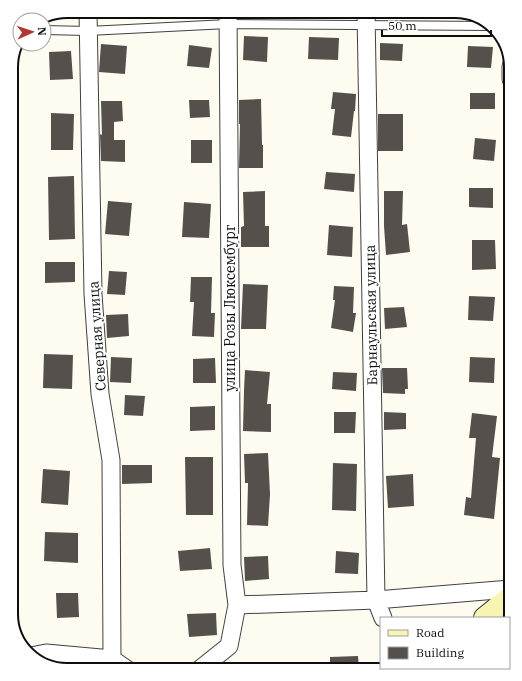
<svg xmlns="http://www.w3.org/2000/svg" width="522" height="681" viewBox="0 0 522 681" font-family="'IBM Plex Serif',serif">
<rect width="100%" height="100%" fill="#fefcf0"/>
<path fill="#55504b" d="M244,36L268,37L267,62L243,60Z
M309,37L339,38L338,60L308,59Z
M380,43L403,44L402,61L380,60Z
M101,44L127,46L125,74L99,72Z
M189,45L212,48L209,68L187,66Z
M468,46L493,47L491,68L467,67Z
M71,51L73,79L50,80L49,52Z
M333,92L356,94L355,111H354L351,137L332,135L335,109H331Z
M470,93H495V109H470Z
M261,99L262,145H263V168H239L240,124H239V100Z
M189,100H209L210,117L190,118Z
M101,101H122L123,121L114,122V140H125V162L101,161L100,134L102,135Z
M51,113L74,114L73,150H51Z
M378,114H403V151H378Z
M475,138L496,140L494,161L473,159Z
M191,140H212V163H191Z
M326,172L355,174L354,192L324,189Z
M74,176L75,239L49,240L48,177Z
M469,188H493V208L469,207Z
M265,191V226H269V247H241V227L244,226L243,192Z
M384,191H403L402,225L407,224L410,252L386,255L384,226Z
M108,201L132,203L129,236L105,234Z
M184,202L211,204L209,238L182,237Z
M329,225L353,227L352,257L327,255Z
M472,240H495L496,269L472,270Z
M45,262H75V282L45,283Z
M109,271L127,272L125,295L107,294Z
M191,277H212L211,313H215L214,337L192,336L194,302H190Z
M243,284L268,285L266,329H241Z
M334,286L354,287L353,313H356L353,332L331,328L335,300H333Z
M469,296L495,297L493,321L468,320Z
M404,307L407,327L385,329L384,308Z
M128,314L129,336L107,338L106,315Z
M44,354L73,355L72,389L43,388Z
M111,357L132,358L131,383L110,382Z
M470,357L495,358L494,383L469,382Z
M215,358L216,383H193V359Z
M382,368H407L408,389H405V394L383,393Z
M245,370L270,372L267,404H271V432L243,431L244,390Z
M333,372L357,373L356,391L332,389Z
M125,395L145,396L143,416L124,415Z
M215,406V430L190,431V407Z
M334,412H356L355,433H334Z
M384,412L406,413V429L384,430Z
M472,413L497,416L492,457L500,458L494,519L464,515L466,497L471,498L476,438H469Z
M268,453L270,494L268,526L247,525L248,483H245L244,454Z
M185,457H213V515H186Z
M333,463L357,464L356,511L332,510Z
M122,465H152V483L122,484Z
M43,469L70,471L68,505L41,503Z
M413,474L414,506L388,508L386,476Z
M45,532L78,533V563L44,561Z
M210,548L212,569L180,571L178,551Z
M336,551L359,553L358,574L335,573Z
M268,556L269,579L245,581L244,557Z
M56,593H78L79,617L57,618Z
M216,613L217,635L189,637L187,614Z
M358,656L359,670H330V657Z"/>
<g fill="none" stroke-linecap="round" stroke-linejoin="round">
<defs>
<path id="lane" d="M44,30L88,31L228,24L492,26"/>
<path id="street" d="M88,11L93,294L100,394L111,460L112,659
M228,11L232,565L237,605
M366,11L376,600L383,618
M511,66V79
M31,656L46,653L112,659L128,670
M406,668L407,670
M199,670L229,646L237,605L376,600L511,589"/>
<path id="secondary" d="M485,618L511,597
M437,670V668"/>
</defs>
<use href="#lane" stroke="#414141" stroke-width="10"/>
<use href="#street" stroke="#414141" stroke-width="19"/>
<use href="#secondary" stroke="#303030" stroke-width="24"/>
<use href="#lane" stroke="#fff" stroke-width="8"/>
<use href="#street" stroke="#fff" stroke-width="17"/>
<use href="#secondary" stroke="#f7f5b1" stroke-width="22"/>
</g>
<g text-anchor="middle" stroke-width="4" stroke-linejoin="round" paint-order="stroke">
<g font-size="14" fill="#0e0e0e" stroke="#fff">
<text transform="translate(230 308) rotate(-90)" y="5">улица Розы Люксембург</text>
<text transform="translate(371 315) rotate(-91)" y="5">Барнаульская улица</text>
<text transform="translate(97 336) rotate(-94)" y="5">Северная улица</text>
</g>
</g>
<path d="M0 0H522V681H0ZM67 18H455A49 49 0 0 1 504 67V614A49 49 0 0 1 455 663H67A49 49 0 0 1 18 614V67A49 49 0 0 1 67 18Z" fill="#fff" fill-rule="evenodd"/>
<path fill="none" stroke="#0e0e0e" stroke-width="2" d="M67 18H455A49 49 0 0 1 504 67V614A49 49 0 0 1 455 663H67A49 49 0 0 1 18 614V67A49 49 0 0 1 67 18Z"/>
<rect x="380" y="617" width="130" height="52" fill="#ffffff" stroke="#9f9f9f"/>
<rect x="388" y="630" width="20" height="6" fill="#f7f5b1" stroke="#9f9f9f"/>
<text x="416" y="637" font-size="12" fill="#0e0e0e">Road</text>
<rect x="388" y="647" width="20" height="12" fill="#55504b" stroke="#9f9f9f"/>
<text x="416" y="657" font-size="12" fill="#0e0e0e">Building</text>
<g transform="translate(32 32) rotate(87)"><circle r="19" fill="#ffffff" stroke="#9f9f9f"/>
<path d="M0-3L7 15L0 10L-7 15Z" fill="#b13633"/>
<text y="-6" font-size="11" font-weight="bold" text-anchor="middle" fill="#0e0e0e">N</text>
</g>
<path d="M382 30v6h109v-6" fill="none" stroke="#0e0e0e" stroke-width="2"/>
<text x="388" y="30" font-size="12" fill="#0e0e0e" stroke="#ffffff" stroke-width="3" paint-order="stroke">50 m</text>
</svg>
